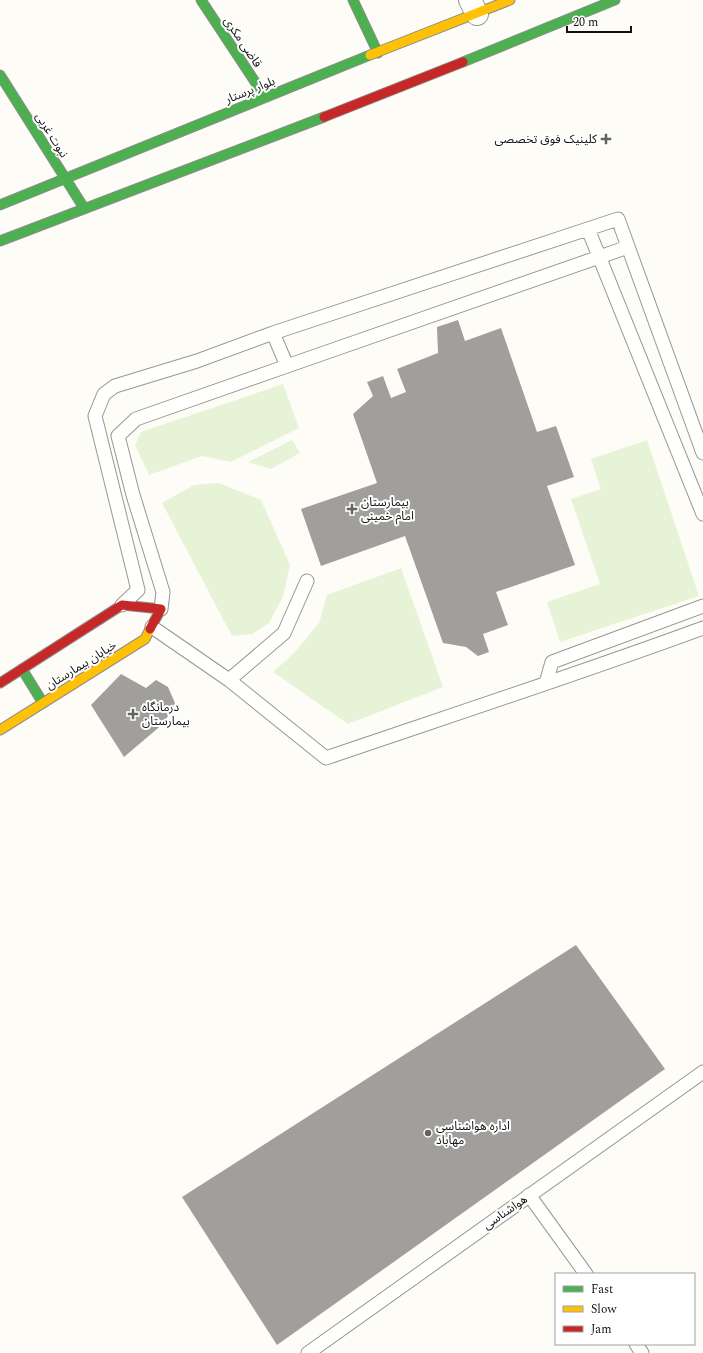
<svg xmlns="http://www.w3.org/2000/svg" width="703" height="1353" viewBox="0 0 703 1353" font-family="Spectral,'Noto Sans Arabic',serif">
<rect width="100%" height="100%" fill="#fdfcf7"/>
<path fill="#e7f3d7" d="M283,384L299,428L231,462L202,456L149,475L135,445L141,432Z
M292,440L300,453L271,469L248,462Z
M647,440L699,596L560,642L547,602L600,584L571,499L601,489L591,459Z
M219,483L261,500L290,565L283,597L269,623L252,634L232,636L162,503L194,485Z
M401,568L443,687L348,724L273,672L294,653L319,623L327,595Z"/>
<path fill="#a19f9c" d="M458,320L465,341L501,328L537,432L556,426L574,477L547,486L575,565L496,592L508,625L483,634L489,652L478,656L466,647L443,643L405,536L321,566L301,509L377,483L353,414L373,396L367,382L383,376L391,398L406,392L397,369L438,353L437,327Z
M121,674L146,688L156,680L168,687L175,703L164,723L124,757L91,705Z
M576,945L665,1069L277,1345L182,1197Z"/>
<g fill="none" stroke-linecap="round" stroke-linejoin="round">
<defs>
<path id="lane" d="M588,229L703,514
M273,333L618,219L703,453
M287,366L628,247
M122,605L138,590L95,416L104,394L115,386L197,361L273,333L287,366L136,419L118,436L133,495L163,592L161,609
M152,627L229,680L326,758C452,715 578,674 703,628
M229,680L284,633L307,581
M546,683L552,662L703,606
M529,1195L586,1274
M636,1344L642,1353
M308,1353L703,1072"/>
<path id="street" d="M470,0L477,14"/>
<path id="fast" d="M201,0L265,97
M353,0L378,53
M463,62L615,0
M0,75L84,208
M0,205L370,55
M0,241L324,117
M22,669L43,703"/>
<path id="slow" d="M370,55L510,0
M0,730L145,639L150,629"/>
<path id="jam" d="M324,117L463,62
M0,683L122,605L161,609L150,629"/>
</defs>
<use href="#lane" stroke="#979795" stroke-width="15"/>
<use href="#street" stroke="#979795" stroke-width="24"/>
<use href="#fast" stroke="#8e8d8b" stroke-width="11"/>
<use href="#slow" stroke="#8e8d8b" stroke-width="11"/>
<use href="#jam" stroke="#8e8d8b" stroke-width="11"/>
<use href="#lane" stroke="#fffffe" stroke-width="13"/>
<use href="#street" stroke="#fffffe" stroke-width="22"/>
<use href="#fast" stroke="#4caf50" stroke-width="9"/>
<use href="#slow" stroke="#ffc107" stroke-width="9"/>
<use href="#jam" stroke="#c62828" stroke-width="9"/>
</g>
<g fill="#646362" stroke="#fff" stroke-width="1.5">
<path d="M604 133h4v4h4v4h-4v4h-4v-4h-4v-4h4z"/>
<path d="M350 503h4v4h4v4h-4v4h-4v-4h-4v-4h4z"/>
<path d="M131 708h4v4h4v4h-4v4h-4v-4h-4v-4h4z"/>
<circle cx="428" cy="1133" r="4"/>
</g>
<g text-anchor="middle" stroke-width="4" stroke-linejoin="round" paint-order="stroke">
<g font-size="12" fill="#111" stroke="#fff">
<text transform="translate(243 42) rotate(56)" y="4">قاضی مکری</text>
<text transform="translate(250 90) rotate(-22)" y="4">بلوار پرستار</text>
<text transform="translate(52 135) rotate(58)" y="4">نبوت غربی</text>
<text transform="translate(81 665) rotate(-32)" y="4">خیابان بیمارستان</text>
<text transform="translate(505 1212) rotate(-35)" y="4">هواشناسی</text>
</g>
<g font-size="12" fill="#111" stroke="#fff" text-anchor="start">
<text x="597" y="143" text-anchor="end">کلینیک فوق تخصصی</text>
<text x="361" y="506">بیمارستان<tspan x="361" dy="14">امام خمینی</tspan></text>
<text x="142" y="711">درمانگاه<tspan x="142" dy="14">بیمارستان</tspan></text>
<text x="436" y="1130">اداره هواشناسی<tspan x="436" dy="14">مهاباد</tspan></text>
</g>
</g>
<rect x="555" y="1273" width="140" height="72" fill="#ffffff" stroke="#a0a0a0"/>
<rect x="563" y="1286" width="20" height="6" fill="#4caf50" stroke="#a0a0a0"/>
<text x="591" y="1293" font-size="12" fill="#111111">Fast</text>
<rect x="563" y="1306" width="20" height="6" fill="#ffc107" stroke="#a0a0a0"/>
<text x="591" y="1313" font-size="12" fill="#111111">Slow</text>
<rect x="563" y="1326" width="20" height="6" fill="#c62828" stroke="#a0a0a0"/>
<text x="591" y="1333" font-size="12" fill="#111111">Jam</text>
<path d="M567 26v6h64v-6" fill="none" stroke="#111111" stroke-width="2"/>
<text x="573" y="26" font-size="12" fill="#111111" stroke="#ffffff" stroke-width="3" paint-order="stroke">20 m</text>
</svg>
